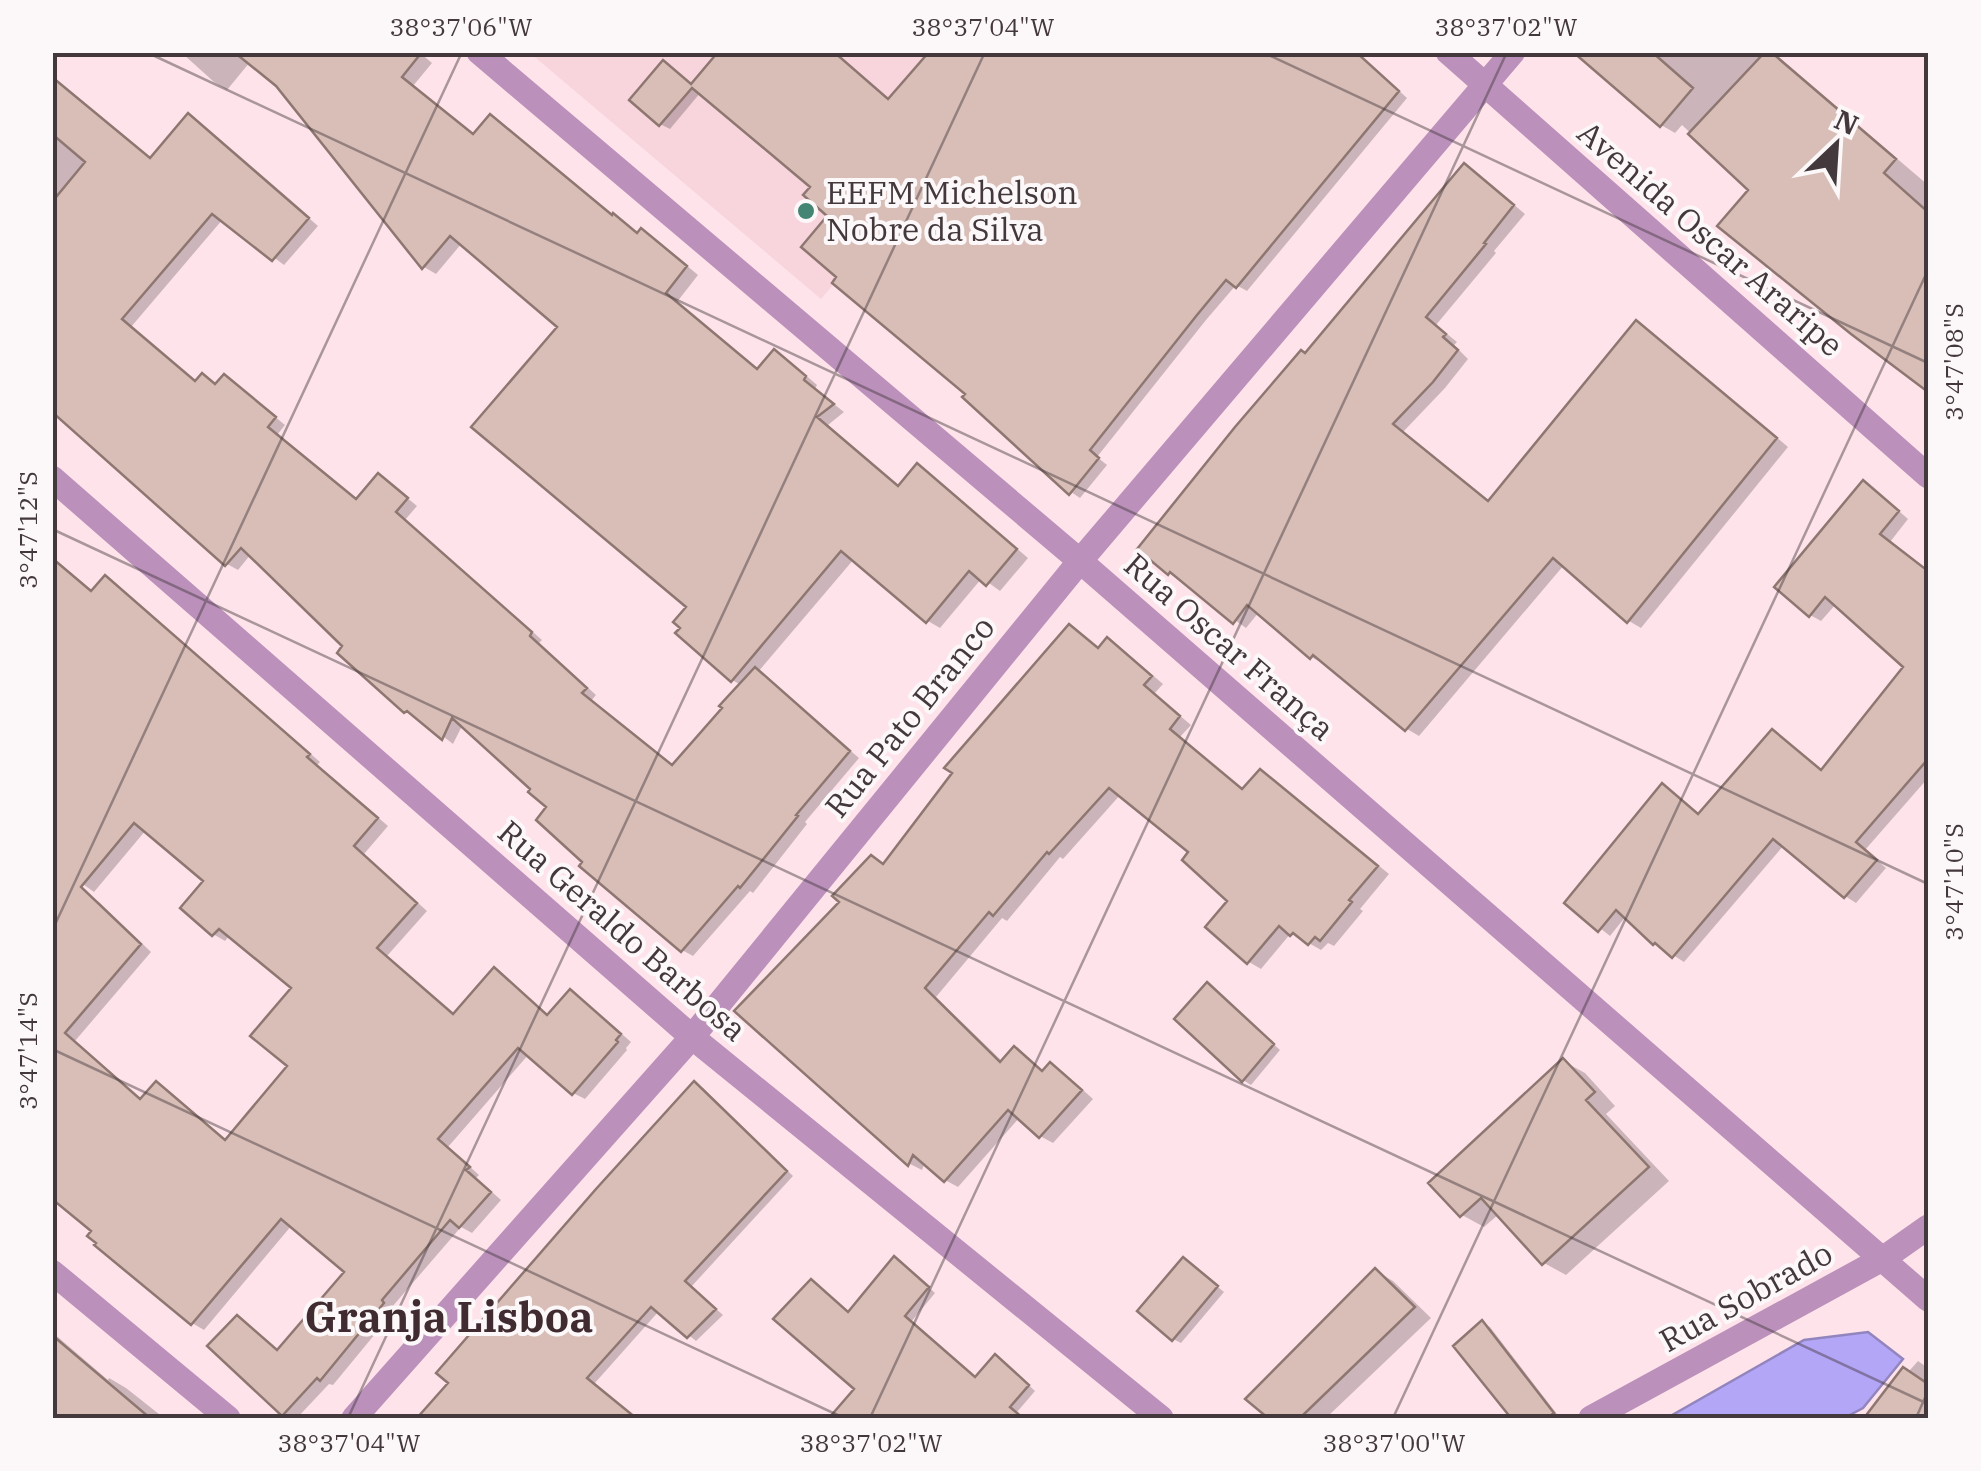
<svg xmlns="http://www.w3.org/2000/svg" width="1981" height="1471" viewBox="0 0 1981 1471" font-family="'IBM Plex Serif',serif">
<rect width="100%" height="100%" fill="#fee3ea"/>
<path fill="#f8d4dd" d="M530,53H1030L821,299Z"/>
<path fill="#b4a6f6" stroke="#9285be" stroke-width="2.5" d="M1868,1332L1903,1359L1863,1408L1844,1418H1667L1804,1340Z"/>
<path fill="#0003" d="M184,52H419L432,63L413,86L475,136L503,125L616,217L639,234L642,231L654,238L698,275L677,302L759,370L774,352L787,359L817,385L815,389L844,412L828,425L900,487L918,467L930,474L1028,558L1000,591L982,578L940,628L928,621L854,559L758,672L859,758L805,822L807,824L753,893L750,891L693,956L682,950L586,862L549,807L463,724L453,744L417,716L406,711L346,646L251,554L238,570L227,564L52,409V78L152,160L189,117L200,123L318,226L284,265L223,219L131,327L197,382L217,386L235,384L285,425L277,435L358,501L389,483L417,506L405,520L542,640L539,643L596,695L591,701L674,767L741,685L732,680L690,607L561,326L462,243L436,274L424,267L278,85L250,62L227,90L214,82L183,54Z
M834,52L890,100L1356,52L1407,98L1247,291L1236,285L1206,320L1097,457L1107,465L1080,498L1071,492L968,394L840,277L831,215L813,187L701,92L670,129L660,124L673,69L693,86Z
M1604,52H1772L1928,185V389L1853,332L1751,190L1682,125L1675,133L1661,125Z
M1464,166L1476,173L1525,214L1494,251L1496,253L1436,325L1457,342L1454,345L1468,359L1445,388L1403,432L1490,503L1637,323L1649,330L1788,447L1641,628L1629,621L1564,565L1419,736L1407,729L1325,661L1323,663L1311,657L1259,612L1246,628L1169,573L1306,356Z
M1864,484L1875,490L1908,519L1890,542L1928,572V778L1865,850L1886,868L1856,903L1845,896L1784,845L1684,962L1654,943L1626,916L1610,936L1567,902L1700,816L1783,739L1823,771L1907,666L1836,604L1821,621L1810,615Z
M52,558L93,592L105,579L117,585L320,762L317,765L388,826L364,854L427,911L387,956L456,1015L495,970L506,977L549,1016L570,992L582,999L631,1042L626,1048L627,1050L585,1099L573,1093L529,1054L448,1147L479,1175L476,1178L501,1200L472,1233L461,1227L392,1307L394,1311L333,1385L329,1384L297,1418L283,1414L237,1318L249,1325L279,1352L347,1272L292,1225L204,1330L192,1323L98,1245L94,1230L52,1196V935L87,895L99,902L151,952L75,1041L143,1101L157,1084L168,1090L227,1141L291,1066L294,988L230,935L225,941L213,934L207,880L146,830L94,892L52,862Z
M1069,627L1100,650L1108,640L1120,647L1163,684L1154,694L1191,725L1180,737L1244,791L1261,772L1273,779L1389,874L1360,909L1363,911L1334,946L1328,943L1321,950L1291,933L1261,969L1249,962L1208,927L1231,901L1192,852L1121,794L1063,859L1060,857L1007,921L1002,918L936,997L1003,1062L1015,1049L1044,1072L1050,1065L1063,1072L1093,1099L1053,1143L1040,1136L1020,1117L958,1187L945,1180L925,1162L922,1170L910,1164L738,1011L885,866Z
M1215,990L1280,1050L1251,1085L1243,1080Z
M1563,1061L1585,1073L1615,1106L1606,1114L1669,1181L1566,1275L1544,1263L1499,1214L1484,1227L1462,1215Z
M695,1084L703,1088L793,1176L691,1287L723,1315L696,1341L659,1311L594,1384L620,1406L609,1418H570L549,1402L537,1418H430L425,1414Z
M903,1264L935,1293L911,1322L976,1379L1003,1361L1035,1391L1012,1418H850L840,1410L857,1389L849,1314Z
M1191,1265L1224,1292L1181,1343L1173,1339Z
M1376,1271L1393,1281L1431,1318L1326,1418H1272L1249,1399Z
M1482,1323L1490,1327L1560,1418H1514L1456,1346Z
M52,1332L108,1380L109,1378L126,1388L164,1418H52Z
M1918,1361L1928,1368V1418L1868,1417Z"/>
<path fill="#d8beb7" stroke="#8e7770" stroke-width="2.5" fill-rule="evenodd" d="M234,52H422L402,77L473,134L490,114L612,215L613,213L637,233L641,228L687,266L666,293L757,369L774,349L806,376L804,380L834,404L817,417L898,486L917,463L1017,549L986,586L969,571L926,623L841,551L731,682L675,633L680,628L673,622L686,607L471,427L557,327L450,236L422,269L276,86Z
M718,52H834L888,99L929,52H1356L1399,91L1236,288L1226,280L1197,315L1090,450L1099,458L1069,495L962,397L965,394L832,283L836,277L801,247L827,216L803,195L810,187L692,88L659,126L629,100L663,60L691,84Z
M1573,52H1652L1693,88L1660,127Z
M1765,52H1771L1896,159L1884,173L1928,212V392L1851,334L1717,226L1748,190L1688,134Z
M52,77L150,158L188,113L309,218L272,261L212,214L122,319L195,381L202,373L215,384L224,374L276,417L268,427L356,499L378,473L408,498L396,512L532,632L530,636L587,688L582,693L672,765L722,708L719,706L755,667L850,751L796,815L798,816L740,888L738,886L681,952L579,866L582,862L536,820L546,807L528,792L530,789L452,718L442,740L407,711L404,713L337,653L342,646L241,548L225,566L52,412V202L85,162L52,134Z
M1464,163L1514,205L1484,243L1486,244L1426,317L1446,334L1443,337L1458,350L1433,382L1393,424L1488,501L1636,320L1777,438L1627,623L1553,558L1405,731L1313,655L1310,659L1247,605L1233,624L1170,572L1168,575L1137,549L1235,427L1301,350L1305,353Z
M1863,480L1899,511L1880,534L1928,571V759L1856,842L1877,860L1844,898L1773,839L1672,958L1655,943L1653,945L1616,910L1598,932L1564,903L1662,783L1698,814L1772,729L1821,770L1903,667L1825,597L1809,617L1774,587Z
M52,558L91,591L105,575L310,754L307,757L378,818L354,846L417,903L377,948L453,1014L494,967L547,1015L570,989L621,1034L616,1040L618,1042L572,1095L518,1048L438,1139L470,1167L466,1170L491,1192L459,1228L450,1220L382,1300L384,1303L320,1381L317,1378L282,1416L207,1346L237,1315L277,1350L344,1272L281,1219L191,1325L94,1245L96,1243L87,1236L91,1231L52,1199ZM134,823L203,881L180,908L212,936L219,929L291,988L250,1036L287,1066L225,1140L156,1081L140,1099L65,1033L141,944L81,887Z
M1069,624L1098,648L1107,637L1152,676L1144,685L1180,716L1170,729L1242,789L1260,769L1378,866L1349,900L1352,902L1320,941L1315,937L1308,945L1293,933L1290,936L1279,926L1247,964L1205,927L1227,901L1182,860L1188,852L1109,788L1049,854L1047,852L993,916L989,912L925,988L1000,1062L1014,1046L1042,1071L1050,1062L1082,1090L1039,1138L1008,1110L944,1182L913,1155L908,1166L734,1011L839,902L832,896L871,855L883,864L952,773L944,768Z
M1207,982L1274,1044L1242,1082L1174,1019Z
M1563,1058L1595,1092L1586,1100L1649,1167L1542,1265L1481,1198L1460,1217L1428,1183Z
M694,1081L787,1171L685,1281L716,1309L687,1338L651,1307L587,1378L636,1418H417L448,1383L436,1373L596,1189Z
M894,1256L929,1287L905,1316L975,1377L995,1354L1029,1385L1010,1407L1023,1418H829L854,1389L773,1319L811,1279L848,1312Z
M1183,1257L1218,1286L1172,1341L1137,1311Z
M1375,1268L1415,1307L1300,1418H1268L1245,1399Z
M1482,1320L1554,1413L1547,1418H1511L1453,1346Z
M52,1335L150,1418H52Z
M1903,1367L1928,1384V1418H1864Z"/>
<g fill="none" stroke-linecap="round" stroke-linejoin="round">
<path stroke="#bb90bb" stroke-width="25" d="M52,478L692,1037L1161,1418
M52,1272L228,1418
M354,1418L692,1037L1080,561L1513,52
M1591,1418L1884,1258L1928,1227"/>
<path stroke="#bb90bb" stroke-width="25" d="M479,52L1080,561L1928,1299
M1448,52L1928,476"/>
</g>
<path fill="none" stroke="#43383b" stroke-width="2.5" stroke-opacity="0.45" d="M146,52L1928,884M1262,52L1928,363M52,529L1928,1404M52,931L462,52M52,1049L844,1418M348,1418L985,52M870,1418L1507,52M1393,1418L1928,270M1916,1418L1928,1391"/>
<circle fill="#438473" stroke="#fcf7f8" stroke-width="4" cx="806" cy="211" r="10"/>
<g text-anchor="middle" stroke-width="8" stroke-linejoin="round" paint-order="stroke">
<g font-size="32" fill="#43383b" stroke="#fcf7f8" text-anchor="start">
<text x="826" y="204">EEFM Michelson<tspan x="826" dy="37">Nobre da Silva</tspan></text>
</g>
<g font-size="32" fill="#43383b" stroke="#fcf7f8">
<text transform="translate(1710 239) rotate(41)" y="11">Avenida Oscar Araripe</text>
<text transform="translate(1229 647) rotate(41)" y="11">Rua Oscar França</text>
<text transform="translate(910 717) rotate(-51)" y="11">Rua Pato Branco</text>
<text transform="translate(622 931) rotate(41)" y="11">Rua Geraldo Barbosa</text>
<text transform="translate(1746 1297) rotate(-29)" y="11">Rua Sobrado</text>
</g>
<g font-size="42" font-weight="bold" fill="#3f2b30" stroke="#fcf7f8">
<text x="449" y="1332">Granja Lisboa</text>
</g>
</g>
<rect width="1981" height="1471" fill="none" stroke="#fcf7f8" stroke-width="110"/>
<g transform="translate(1836 145) rotate(25)" stroke="#fcf7f8" stroke-width="8" paint-order="stroke">
<path d="M0-8L18 38L0 25L-18 38Z" fill="#43383b"/>
<text y="-15" font-size="28" font-weight="bold" text-anchor="middle" fill="#43383b">N</text>
</g>
<rect x="55" y="55" width="1871" height="1361" fill="none" stroke="#43383b" stroke-width="4"/>
<g font-size="25" text-anchor="middle" fill="#43383b">
<text x="461" y="36">38°37'06"W</text>
<text x="983" y="36">38°37'04"W</text>
<text x="1506" y="36">38°37'02"W</text>
<text transform="translate(1954 362) rotate(-90)" y="9">3°47'08"S</text>
<text transform="translate(28 530) rotate(-90)" y="9">3°47'12"S</text>
<text transform="translate(1954 882) rotate(-90)" y="9">3°47'10"S</text>
<text transform="translate(28 1051) rotate(-90)" y="9">3°47'14"S</text>
<text x="349" y="1452">38°37'04"W</text>
<text x="871" y="1452">38°37'02"W</text>
<text x="1394" y="1452">38°37'00"W</text>
</g>
</svg>
